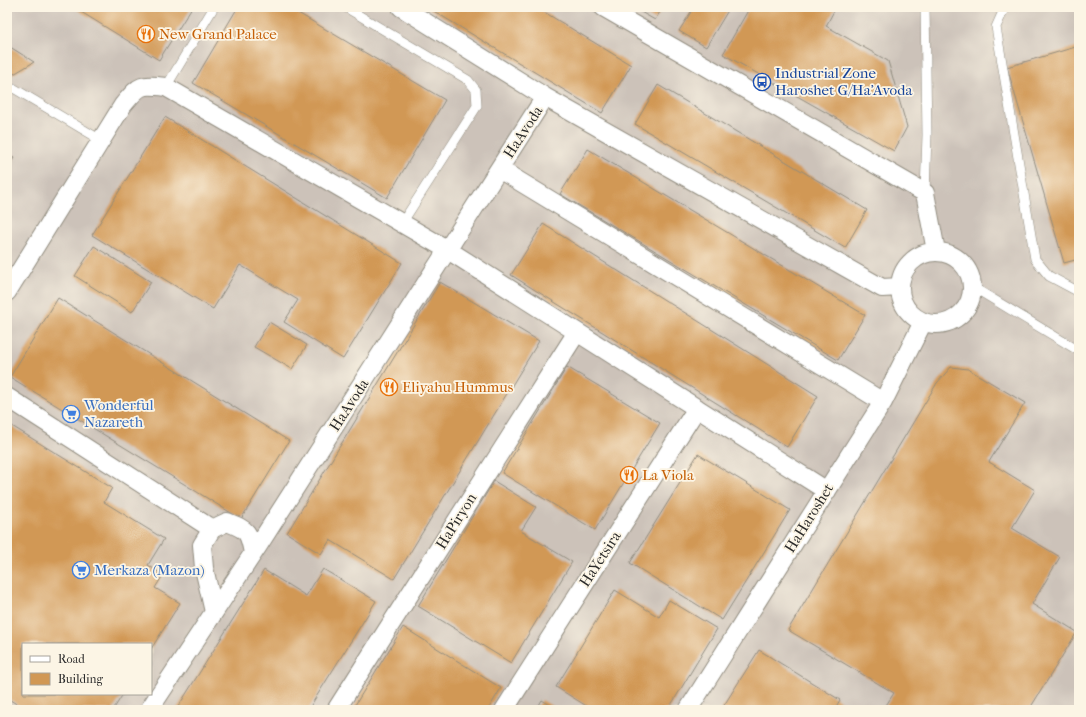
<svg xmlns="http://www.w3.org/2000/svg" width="1086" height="717" viewBox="0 0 1086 717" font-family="'IM FELL French Canon',serif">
<rect width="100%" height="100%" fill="#fcf5e5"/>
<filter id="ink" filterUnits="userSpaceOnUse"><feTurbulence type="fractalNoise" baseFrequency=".025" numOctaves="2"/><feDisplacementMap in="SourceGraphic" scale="8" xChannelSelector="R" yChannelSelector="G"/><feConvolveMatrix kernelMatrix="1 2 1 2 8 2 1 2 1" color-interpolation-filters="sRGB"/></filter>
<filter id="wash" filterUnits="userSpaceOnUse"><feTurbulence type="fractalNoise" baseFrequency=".012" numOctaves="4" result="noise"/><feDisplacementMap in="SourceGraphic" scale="16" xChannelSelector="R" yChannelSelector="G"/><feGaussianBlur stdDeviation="0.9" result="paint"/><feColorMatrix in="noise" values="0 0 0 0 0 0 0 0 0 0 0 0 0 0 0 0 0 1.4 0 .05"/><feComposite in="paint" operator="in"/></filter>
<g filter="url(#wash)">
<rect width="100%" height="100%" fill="#f4ebd2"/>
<path fill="#ccc2b9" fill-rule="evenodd" d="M7,7H1079V710H7ZM23,644H151V694H23Z"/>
<g id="blocks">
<path fill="#d19855" d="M73,7H192L159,60Z
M238,7H288L445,100L387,198L193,83Z
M427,7H536L631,65L602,113Z
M632,7H663L655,20Z
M694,7H730L706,47L679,31Z
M750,7H836L826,26L888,61L907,127L894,151L723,54Z
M7,45L34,62L7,78Z
M1079,46V259L1064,263L1007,67Z
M658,85L867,210L845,248L635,124Z
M165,117L402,263L343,359L284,322L298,300L240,265L213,309L92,235Z
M588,149L865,315L838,360L560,194Z
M7,154L14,158L7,168Z
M543,224L818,396L787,447L511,275Z
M94,246L151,282L132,312L75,276Z
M440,282L539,341L394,579L330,540L321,554L287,533Z
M58,298L289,441L241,519L10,377Z
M269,322L307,345L292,369L254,347Z
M567,367L660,423L595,530L502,473Z
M951,367L968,369L1025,403L989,462L1035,490L1012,528L1060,557L1032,604L1077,632L1029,710H883L894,693L788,630L937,383Z
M7,423L112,488L104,502L164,539L148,565L163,575L155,588L180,603L151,649V644H23V694H123L113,710H26L7,698Z
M698,454L790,510L722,620L630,563Z
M494,481L536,507L521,531L572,562L511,663L418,606Z
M323,569L376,601L308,710H176L264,570L306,596Z
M615,590L659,617L669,600L717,629L668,710H593L556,687Z
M403,627L501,688L488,710H352Z
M759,650L840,700L834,710H721Z
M542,700L558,710H536Z"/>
</g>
</g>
<g filter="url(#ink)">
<use href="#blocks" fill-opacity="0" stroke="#908b7e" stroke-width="1"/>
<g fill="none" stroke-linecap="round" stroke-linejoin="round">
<defs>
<path id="lane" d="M345,7L468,80L476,90L477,106L402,223
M925,7L927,135L925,193
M1005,7L996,27L1035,259L1049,276L1079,292
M166,87L214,7
M15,89L101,140
M973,287L1079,351"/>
<path id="street" d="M401,7L545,97L882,288L900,287
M603,7L925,193L936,251
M499,169L883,402
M900 288a36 36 0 1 1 72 0a36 36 0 1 1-72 0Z
M7,292L123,105C140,85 139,84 166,87L448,250L827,491
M7,397L212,529
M214,612L204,568L202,545L212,529L227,522C248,530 249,532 253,553
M149,710L258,546L545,97
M336,710L577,332
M504,710L697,408
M688,710L883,402L923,322"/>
</defs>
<use href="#lane" stroke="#908b7e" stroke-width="10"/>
<use href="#street" stroke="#908b7e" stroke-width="20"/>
<use href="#lane" stroke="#fff" stroke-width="9"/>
<use href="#street" stroke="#fff" stroke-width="18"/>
</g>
</g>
<defs>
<symbol id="restaurant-ring" viewBox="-11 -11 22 22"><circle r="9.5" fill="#fcf5e5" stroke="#e8710a" stroke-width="1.5"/><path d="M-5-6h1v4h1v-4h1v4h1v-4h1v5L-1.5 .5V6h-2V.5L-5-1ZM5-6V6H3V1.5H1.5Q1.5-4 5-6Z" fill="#e8710a"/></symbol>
<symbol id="bus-ring" viewBox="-11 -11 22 22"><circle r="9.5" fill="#fcf5e5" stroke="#1a4fb4" stroke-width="1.5"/><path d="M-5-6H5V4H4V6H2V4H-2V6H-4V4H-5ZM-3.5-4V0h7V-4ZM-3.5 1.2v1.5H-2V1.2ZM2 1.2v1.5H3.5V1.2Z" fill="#1a4fb4"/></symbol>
<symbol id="supermarket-ring" viewBox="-11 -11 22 22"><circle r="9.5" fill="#fcf5e5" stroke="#3f7fe0" stroke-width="1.5"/><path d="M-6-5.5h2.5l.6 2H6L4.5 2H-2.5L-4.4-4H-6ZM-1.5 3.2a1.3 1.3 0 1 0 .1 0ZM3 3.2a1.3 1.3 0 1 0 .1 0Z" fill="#3f7fe0"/></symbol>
</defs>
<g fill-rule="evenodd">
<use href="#restaurant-ring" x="136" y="24" width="20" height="20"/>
<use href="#bus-ring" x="752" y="72" width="20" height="20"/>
<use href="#restaurant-ring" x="379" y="377" width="20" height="20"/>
<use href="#supermarket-ring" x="61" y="404" width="20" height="20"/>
<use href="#restaurant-ring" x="619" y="465" width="20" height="20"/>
<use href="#supermarket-ring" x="71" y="560" width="20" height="20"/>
</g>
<g text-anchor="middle" stroke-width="3.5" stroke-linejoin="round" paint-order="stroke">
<g font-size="15" fill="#c56008" stroke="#fcf5e5" text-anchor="start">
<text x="159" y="39">New Grand Palace</text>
<text x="402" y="392">Eliyahu Hummus</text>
<text x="642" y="480">La Viola</text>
</g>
<g font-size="15" fill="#164399" stroke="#fcf5e5" text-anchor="start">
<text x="775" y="78">Industrial Zone<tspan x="775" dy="17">Haroshet G/Ha'Avoda</tspan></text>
</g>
<g font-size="15" fill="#2b2b2b" stroke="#fcf5e5">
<text transform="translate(523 132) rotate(-57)" y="5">HaAvoda</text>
<text transform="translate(349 405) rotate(-57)" y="5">HaAvoda</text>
<text transform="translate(809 518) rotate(-58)" y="5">HaHaroshet</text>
<text transform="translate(456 521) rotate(-58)" y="5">HaPiryon</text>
<text transform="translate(600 559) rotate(-57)" y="5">HaYetsira</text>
</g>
<g font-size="15" fill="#366cbe" stroke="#fcf5e5" text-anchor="start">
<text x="84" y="410">Wonderful<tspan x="84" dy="17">Nazareth</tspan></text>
<text x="94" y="575">Merkaza (Mazon)</text>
</g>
</g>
<rect width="1086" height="717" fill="none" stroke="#fcf5e5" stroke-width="24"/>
<rect x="22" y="643" width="130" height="52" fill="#fcf5e5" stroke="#a8a49b"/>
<rect x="30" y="656" width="20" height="6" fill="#ffffff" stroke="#a8a49b"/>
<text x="58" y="663" font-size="12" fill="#2b2b2b">Road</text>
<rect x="30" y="673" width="20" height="12" fill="#d19855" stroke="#a8a49b"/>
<text x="58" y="683" font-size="12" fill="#2b2b2b">Building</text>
</svg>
